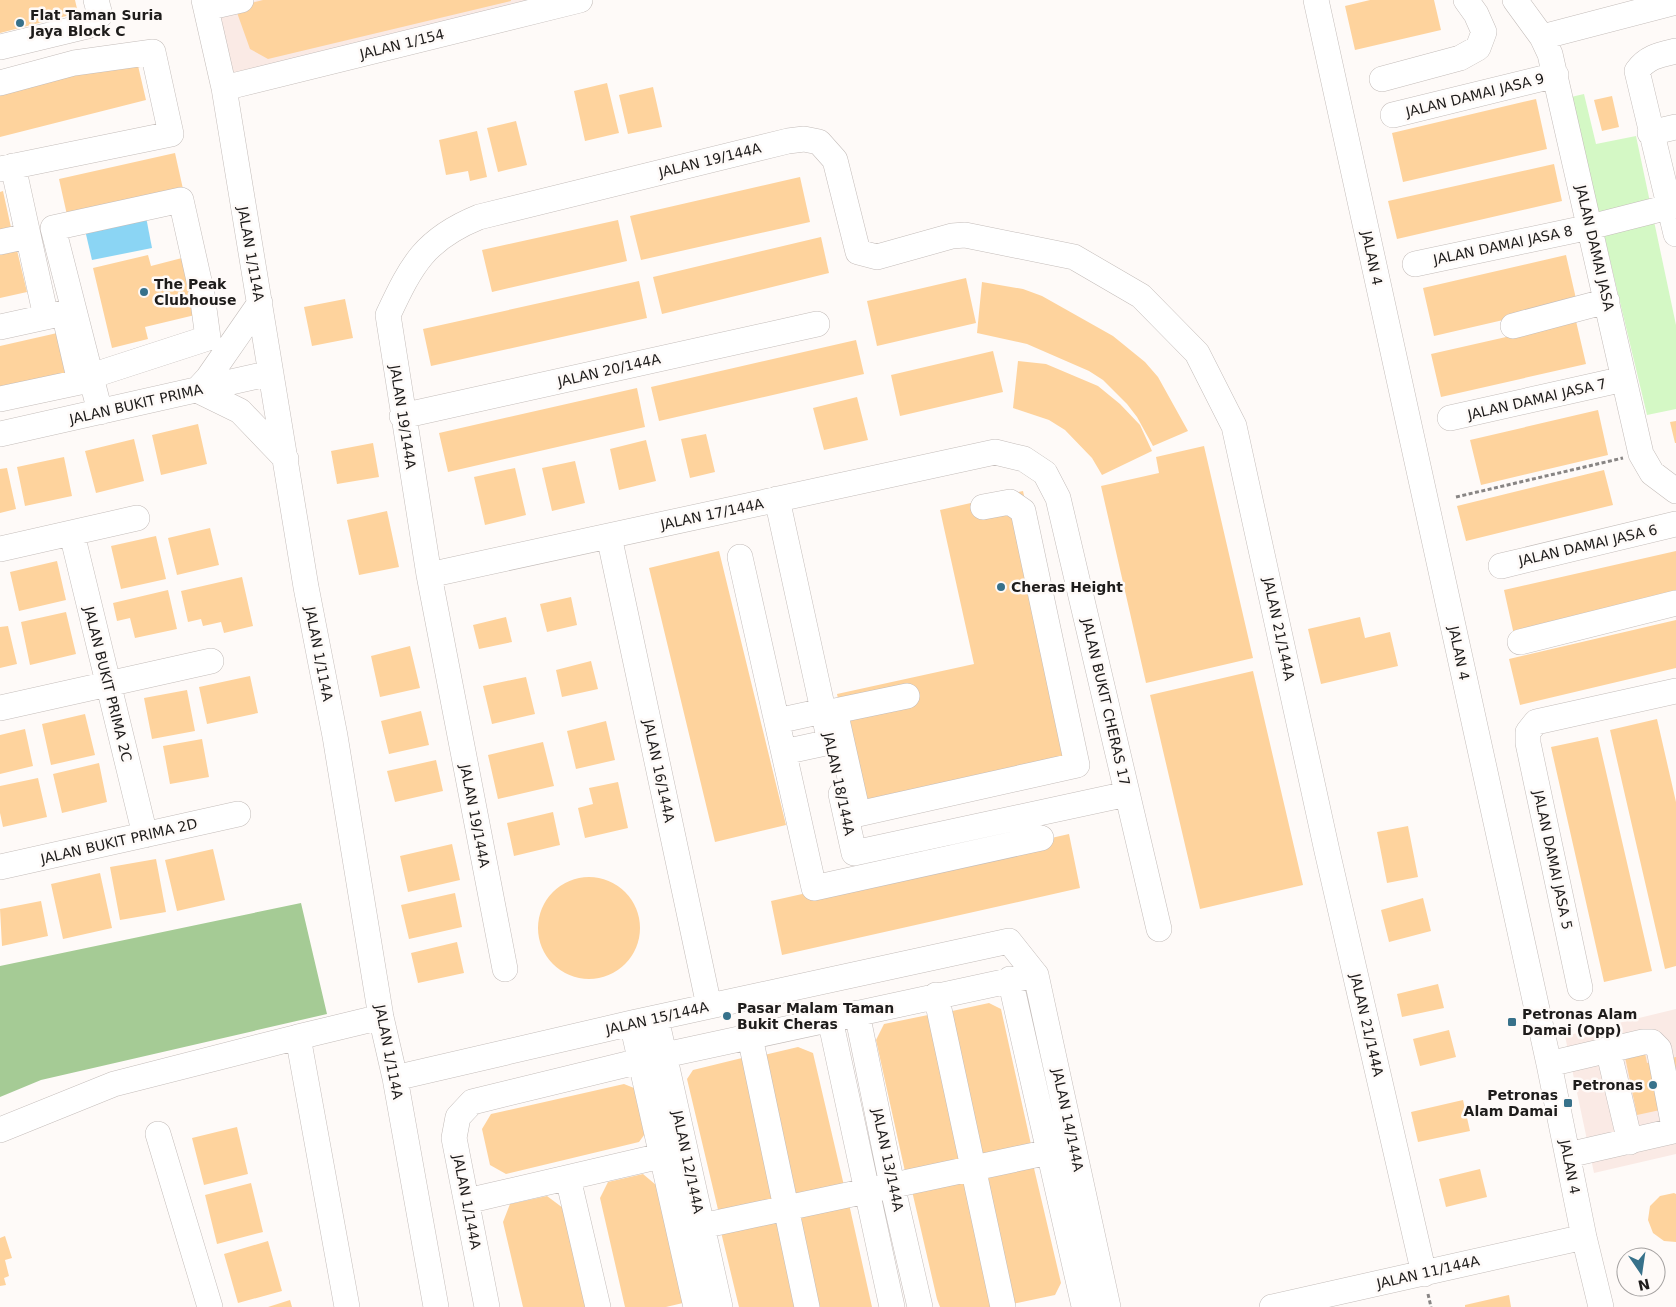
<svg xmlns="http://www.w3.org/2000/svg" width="1676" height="1307" viewBox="0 0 1676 1307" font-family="'DejaVu Sans',sans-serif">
<rect width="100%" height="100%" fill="#fefaf8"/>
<path fill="#faeae5" d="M257,0H558L233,79L217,10Z
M1676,1009V1154L1594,1173L1565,1036Z"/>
<path fill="#d4f8c5" d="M1584,94L1596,144L1636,136L1676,325V409L1647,415L1571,97Z"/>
<path fill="#a5cb95" d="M301,903L327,1014L41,1080L0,1097V966Z"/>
<path fill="#8bd5f4" d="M146,217L152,248L92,260L85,230Z"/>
<path fill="#fed39d" d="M0,0H75L78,13L0,33Z
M263,0H511V1L268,59L250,49L235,7Z
M1370,0H1434L1441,30L1355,50L1345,6Z
M136,57L146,100L0,137V91Z
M607,83L619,133L585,141L574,91Z
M653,87L662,127L628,134L619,95Z
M1612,96L1619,127L1602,131L1594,100Z
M1536,99L1547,149L1403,182L1392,133Z
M516,121L527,165L498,172L487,128Z
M477,131L487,177L470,181L468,171L446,175L439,140Z
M175,153L183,189L67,215L59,179Z
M1554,164L1562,201L1397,239L1388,201Z
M800,177L810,222L641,260L630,216Z
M3,191L12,232L0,234V192Z
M618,220L627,261L492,292L482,250Z
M821,237L829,273L662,314L653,277Z
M16,246L27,292L0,298V249Z
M148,255L151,266L182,258L195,315L145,327L148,339L112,348L93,268Z
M1566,255L1577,303L1434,336L1423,288Z
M966,278L976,323L877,346L867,301Z
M639,281L647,318L431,366L423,329Z
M982,282L1023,289L1042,296L1113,336L1145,362L1158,377L1188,431L1153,446L1137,417L1127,404L1103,380L1089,371L1027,344L977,333Z
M345,299L353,338L312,346L304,307Z
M1576,321L1586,364L1441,397L1431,354Z
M66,331L75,375L0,392V346Z
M856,340L864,374L659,421L651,387Z
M993,351L1003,392L900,416L891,375Z
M1018,361L1046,364L1098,386L1120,404L1140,425L1152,451L1102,475L1092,458L1065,430L1049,420L1013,408Z
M637,388L645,427L448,472L439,433Z
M857,397L868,440L824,450L813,408Z
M1598,410L1608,455L1481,485L1470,440Z
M1676,421V443H1675L1670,422Z
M198,424L207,464L161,475L152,435Z
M706,434L715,472L690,478L681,439Z
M134,439L144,481L96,493L85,451Z
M646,440L656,481L619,490L610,449Z
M373,443L379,477L337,484L331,451Z
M1204,446L1253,658L1146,683L1101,486L1159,473L1156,457Z
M64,457L72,496L25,506L17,467Z
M575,461L585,503L552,511L542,468Z
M7,468L16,509L0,513V469Z
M515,468L526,515L485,525L474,477Z
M1604,470L1613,505L1466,541L1457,506Z
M1023,491L1085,772L865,821L837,694L974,664L940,510Z
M387,511L399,567L359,575L347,520Z
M210,528L219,565L177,575L168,538Z
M156,536L166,579L121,589L111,546Z
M719,551L786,825L715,842L649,568Z
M1676,551V598L1514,635L1504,590Z
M57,561L66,600L19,611L10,572Z
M242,577L253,626L224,633L221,622L203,626L201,619L188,622L181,591Z
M168,590L177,629L135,638L130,618L117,621L113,603Z
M571,597L577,625L547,632L540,604Z
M66,612L76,654L30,665L21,622Z
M506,617L512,642L479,649L473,625Z
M1360,617L1365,638L1390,632L1398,666L1321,684L1308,629Z
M1676,620V668L1520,705L1509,659Z
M8,626L17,664L0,668V627Z
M410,646L420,688L380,697L371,656Z
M591,661L598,689L562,697L556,670Z
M1253,671L1303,885L1200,909L1150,695Z
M250,676L258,713L207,724L199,687Z
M526,677L535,714L492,724L483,686Z
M187,690L195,731L152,739L144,698Z
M421,711L429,745L389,754L381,721Z
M85,714L95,755L51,765L42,724Z
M1657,719L1676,802V966L1665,969L1610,730Z
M606,721L615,760L576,769L567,731Z
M25,729L33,766L0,774V735Z
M1598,737L1652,971L1604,982L1551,747Z
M202,739L209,777L170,784L163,746Z
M543,742L554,786L498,799L488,755Z
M436,760L443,791L395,802L387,771Z
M99,763L107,802L62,813L53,774Z
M38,778L47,817L3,827L0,813V786Z
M618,782L628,828L585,838L578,808L593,804L589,788Z
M553,812L560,845L514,856L507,823Z
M1408,826L1418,877L1387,883L1377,832Z
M1069,834L1080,888L782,955L771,901Z
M452,844L460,880L408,892L400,856Z
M213,849L225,900L177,911L165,860Z
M156,859L166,912L120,920L110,867Z
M100,873L112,928L63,939L51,884Z
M538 928a51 51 0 1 1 102 0a51 51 0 1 1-102 0Z
M455,893L462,927L409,939L401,905Z
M1423,898L1431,931L1389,942L1381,910Z
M41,901L48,936L2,946L0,909Z
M457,942L464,973L418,983L411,953Z
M1438,984L1444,1008L1402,1017L1397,994Z
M989,1003L1001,1009L1032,1149L976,1161L943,1013Z
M928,1015L962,1164L906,1176L876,1040L884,1024Z
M1449,1030L1456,1057L1420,1066L1413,1039Z
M798,1047L813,1053L845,1190L790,1202L756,1057Z
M1644,1048L1647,1063L1676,1057V1110L1674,1107L1637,1115L1624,1052Z
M742,1058L776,1205L720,1218L687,1079L693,1070Z
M624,1084L639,1090L650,1127L639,1142L506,1174L490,1165L482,1129L491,1114Z
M1463,1100L1470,1131L1418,1142L1411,1112Z
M237,1127L248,1174L204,1185L192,1138Z
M1033,1164L1061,1283L1055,1295L1012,1304L982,1176Z
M1480,1169L1487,1197L1446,1207L1439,1179Z
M643,1174L656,1185L683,1303L666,1307H625L600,1198L608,1182Z
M967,1178L998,1307H940L937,1299L912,1191Z
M251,1183L263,1232L217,1244L205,1195Z
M1674,1193L1676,1194V1242L1664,1241L1653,1233L1648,1220L1650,1206L1660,1196Z
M547,1196L563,1208L586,1307H523L503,1222L510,1204Z
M849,1204L872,1307H814L794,1217Z
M779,1218L800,1307H739L721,1232Z
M5,1236L12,1258L5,1260L9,1276L4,1278L6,1285L0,1286V1238Z
M268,1241L282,1291L238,1303L224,1254Z
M1509,1295L1511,1307H1465V1305Z
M290,1300L292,1307H268Z"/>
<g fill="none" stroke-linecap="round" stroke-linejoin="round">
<defs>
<path id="minor" d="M204,0L224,88L306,587L335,736L381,1017L395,1078L436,1307
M1316,0L1549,1064L1584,1237L1601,1307
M1515,0L1542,37L1550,54L1641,454L1652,473L1676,491
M206,8L241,0
M1542,37L1676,2
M0,47L87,26L100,15L96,0
M1676,51C1659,55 1647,57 1637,71L1676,234
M1382,79L1460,58L1478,48L1484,32L1476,14L1466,0
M0,83L74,63L153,52L171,134L0,169
M224,88L580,0
M1393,115L1556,75
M1650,133L1676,127
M13,166L46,317
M0,242L28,236
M1415,264L1590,227L1676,205
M1513,326L1607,301
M0,327L64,313L80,382L0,399
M91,376L208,338L202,294L181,200L53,228L100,412
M197,390L240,411L286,459
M197,390L208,378L260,303
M402,416L817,324
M1450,418L1624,379
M0,434L271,373
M777,499L828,733
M72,534L145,835
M609,536L709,1006
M0,549L137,518
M740,557L814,888L1041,838
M1501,566L1676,524
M429,575L995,452L1024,459L1045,473L1058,498L1159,929
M1520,642L1676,603
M907,696L835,711L858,814L1077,765L1023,511L1010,502L983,507
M0,708L211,661
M777,721L823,711
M784,752L830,742
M841,794L854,853L1127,794
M0,867L238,814
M505,969L429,575L388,315C412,264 425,239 479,217L788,141L804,139L819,142L835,160L858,252L877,257L952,236L965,235L1074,257L1141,296L1197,353L1234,426L1327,851L1424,1274
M1010,979L1084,1306
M1580,988L1528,743V732L1536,722L1676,691
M936,995L1003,1307
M857,1013L892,1185L920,1307
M656,1018L720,1307
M830,1019L892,1307
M632,1023L696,1307
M298,1037L381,1017
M750,1037L807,1307
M1608,1049L1630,1142
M665,1055L1036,975
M1549,1064L1643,1042H1652L1659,1049L1673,1122V1131L1568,1155
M395,1078L632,1023L1009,941L1036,975L1108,1307
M0,1130L114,1084L298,1037L347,1307
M158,1134L210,1307
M568,1178L598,1307
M467,1201L678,1152
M702,1226L1049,1152
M487,1307L454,1138L458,1117L472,1102L640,1061
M1272,1307L1584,1237"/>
</defs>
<use href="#minor" stroke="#c4bdba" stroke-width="26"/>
<path stroke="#888584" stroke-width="3" stroke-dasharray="4 2.5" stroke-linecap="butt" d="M1456,497L1623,458
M1428,1294L1431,1307"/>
<use href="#minor" stroke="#fff" stroke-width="25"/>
</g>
<g fill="#37718a" stroke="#fefaf8" stroke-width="2">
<circle cx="20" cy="23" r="5"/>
<circle cx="144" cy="292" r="5"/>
<circle cx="1001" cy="587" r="5"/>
<circle cx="727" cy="1016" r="5"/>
<rect x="1507" y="1017" width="10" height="10" rx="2.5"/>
<circle cx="1653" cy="1085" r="5"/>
<rect x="1563" y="1098" width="10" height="10" rx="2.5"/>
</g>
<g text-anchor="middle" stroke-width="5" stroke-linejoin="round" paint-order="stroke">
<g font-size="14" font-weight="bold" fill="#1e1c1b" stroke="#fefaf8" text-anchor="start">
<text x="30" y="20">Flat Taman Suria<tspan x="30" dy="16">Jaya Block C</tspan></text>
<text x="154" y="289">The Peak<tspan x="154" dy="16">Clubhouse</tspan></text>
<text x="1011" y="592">Cheras Height</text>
<text x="737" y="1013">Pasar Malam Taman<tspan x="737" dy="16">Bukit Cheras</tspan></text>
<text x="1522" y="1019">Petronas Alam<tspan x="1522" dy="16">Damai (Opp)</tspan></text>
<text x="1643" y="1090" text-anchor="end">Petronas</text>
<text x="1558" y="1100" text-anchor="end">Petronas<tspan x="1558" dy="16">Alam Damai</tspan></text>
</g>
<g font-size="14" fill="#1e1c1b" stroke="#fefaf8">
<text transform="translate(402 44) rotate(-14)" y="5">JALAN 1/154</text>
<text transform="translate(1475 95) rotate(-14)" y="5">JALAN DAMAI JASA 9</text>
<text transform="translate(710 160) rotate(-14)" y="5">JALAN 19/144A</text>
<text transform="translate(1503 245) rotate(-12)" y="5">JALAN DAMAI JASA 8</text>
<text transform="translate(1595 248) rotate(77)" y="5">JALAN DAMAI JASA</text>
<text transform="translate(251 254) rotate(80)" y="5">JALAN 1/114A</text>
<text transform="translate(1372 258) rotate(78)" y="5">JALAN 4</text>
<text transform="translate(609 370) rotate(-13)" y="5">JALAN 20/144A</text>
<text transform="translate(1537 399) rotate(-13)" y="5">JALAN DAMAI JASA 7</text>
<text transform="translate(136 404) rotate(-13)" y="5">JALAN BUKIT PRIMA</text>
<text transform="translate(403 417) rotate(81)" y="5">JALAN 19/144A</text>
<text transform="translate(712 514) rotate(-12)" y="5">JALAN 17/144A</text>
<text transform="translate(1588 545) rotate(-13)" y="5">JALAN DAMAI JASA 6</text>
<text transform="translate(1279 629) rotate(78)" y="5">JALAN 21/144A</text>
<text transform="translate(1459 653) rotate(78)" y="5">JALAN 4</text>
<text transform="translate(319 654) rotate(79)" y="5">JALAN 1/114A</text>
<text transform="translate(108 684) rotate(76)" y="5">JALAN BUKIT PRIMA 2C</text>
<text transform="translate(1106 702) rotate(77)" y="5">JALAN BUKIT CHERAS 17</text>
<text transform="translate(659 771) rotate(78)" y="5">JALAN 16/144A</text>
<text transform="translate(839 784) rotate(78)" y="5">JALAN 18/144A</text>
<text transform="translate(475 816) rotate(79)" y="5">JALAN 19/144A</text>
<text transform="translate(119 841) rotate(-13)" y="5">JALAN BUKIT PRIMA 2D</text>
<text transform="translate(1553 860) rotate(78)" y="5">JALAN DAMAI JASA 5</text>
<text transform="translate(657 1018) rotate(-13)" y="5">JALAN 15/144A</text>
<text transform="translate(1367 1025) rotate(77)" y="5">JALAN 21/144A</text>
<text transform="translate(389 1052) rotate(79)" y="5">JALAN 1/114A</text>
<text transform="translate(1068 1120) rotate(78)" y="5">JALAN 14/144A</text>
<text transform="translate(888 1160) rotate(78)" y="5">JALAN 13/144A</text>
<text transform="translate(688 1162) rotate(78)" y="5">JALAN 12/144A</text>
<text transform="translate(1570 1167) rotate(79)" y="5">JALAN 4</text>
<text transform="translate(467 1202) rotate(79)" y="5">JALAN 1/144A</text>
<text transform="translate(1428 1272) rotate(-13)" y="5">JALAN 11/144A</text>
</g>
</g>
<g transform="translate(1641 1272) rotate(167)"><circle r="24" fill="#fefaf8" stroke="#a4a1a0"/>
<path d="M0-4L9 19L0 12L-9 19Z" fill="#37718a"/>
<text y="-8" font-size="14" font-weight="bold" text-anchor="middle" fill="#1e1c1b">N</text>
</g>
</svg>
